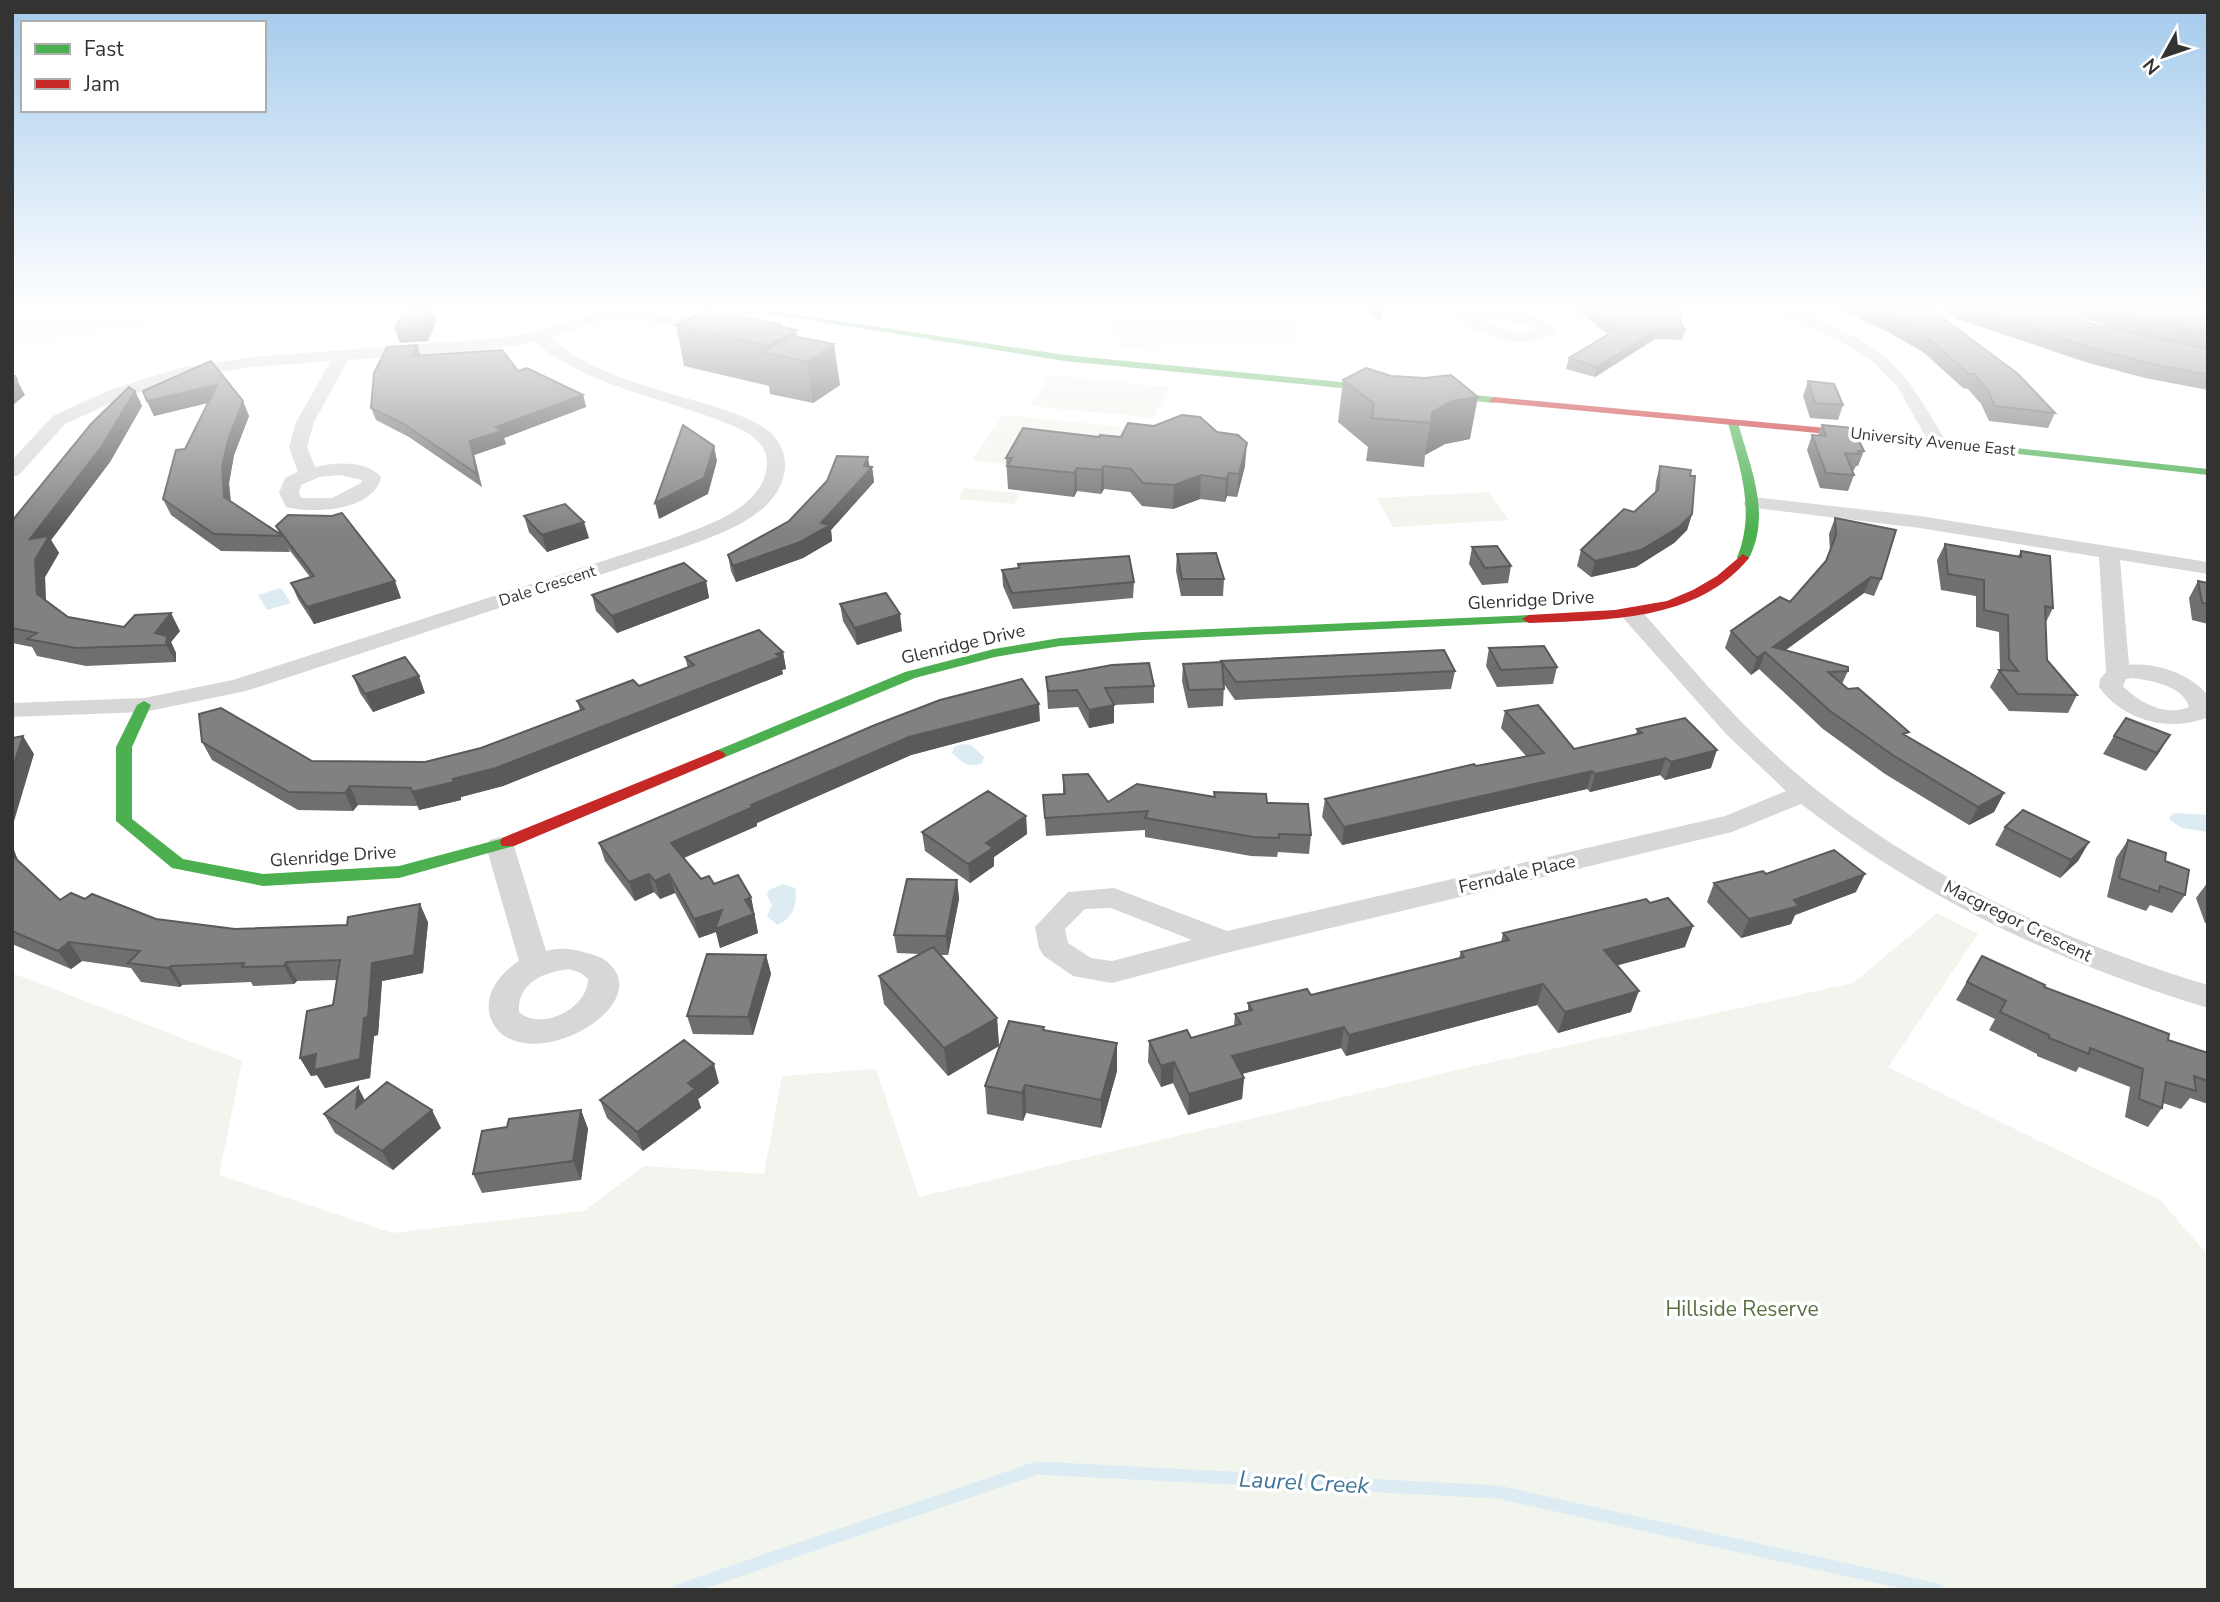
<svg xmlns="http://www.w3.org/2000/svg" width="2220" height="1602" viewBox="0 0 2220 1602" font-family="'Nunito Sans',sans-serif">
<rect width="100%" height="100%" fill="#fff"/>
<path fill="#f1f5ed" d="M12,308H352L170,321L12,346Z
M1108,308H1284L1302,340L1120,348Z
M1050,375L1169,387L1154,418L1030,406Z
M1003,415L1132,428L1117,458L1010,465L972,460Z
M965,488L1020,493L1014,504L958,499Z
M1489,492L1509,520L1393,527L1377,498Z
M1937,913L1978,934L1888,1067L2160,1200L2208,1255V1590H12V973L242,1061L219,1175L392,1233L584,1211L644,1166L764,1174L782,1076L876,1069L919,1197L1470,1067L1853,983Z"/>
<path fill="#ddebf3" d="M281,588L291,603L267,610L258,595Z
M961,744L971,745L984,757L982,763C968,769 962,762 952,753L954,747Z
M2175,813L2208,815V832L2182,828L2171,821L2169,817Z
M783,884L795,888C798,903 793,919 777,925L767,916L772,905L767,895L769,890Z"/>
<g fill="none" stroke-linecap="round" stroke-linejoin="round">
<path stroke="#ddebf3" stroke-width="13" d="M680,1590L1037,1468L1498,1492L1938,1590"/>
<path fill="#d7d7d7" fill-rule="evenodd" d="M749,308H767C727,351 669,319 622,319C597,318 572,331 549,338C592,372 644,386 696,401C719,408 746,415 766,429C777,436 786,452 785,466C783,514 720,534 682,548L246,691L144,712L12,717V703L144,698L233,680L668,540C702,527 766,509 767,463C767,447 756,437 742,430C673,398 595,391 534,342L500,348L348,360L314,422L307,447L315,467C334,462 367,460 381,477C374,511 314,514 286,507L279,493L285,478L298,472L289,447L296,422L331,361L253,367L187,377L122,398L65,424L19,475L12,477V460L53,416L110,390L179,368L253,357L500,338L534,333L604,310L624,309L701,322L726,320ZM340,475L362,480L361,483L332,498H301L299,493L301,485L319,477Z
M1445,308C1470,306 1540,309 1557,328C1530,357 1468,333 1445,308ZM1476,315L1537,327L1538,328C1517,340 1495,326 1476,315Z
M1763,308C1784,306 1801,313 1820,321C1892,349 1908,376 1945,440L1942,444H1930L1897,386L1871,360L1837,339Z
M1753,497L1920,516L2208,562V574L2120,560L2129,665C2155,662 2192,674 2208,696V717C2171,733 2123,721 2099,687L2100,679L2106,672L2099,557L1920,528L1746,507L1743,503ZM2133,678C2153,681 2183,686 2189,707C2167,717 2139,703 2123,686L2126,679Z
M1632,607L1640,609C1688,664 1735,720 1790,768C1910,871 2058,940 2208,985V1008C2055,961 1929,902 1801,804L1732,832L1226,953L1112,983L1073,976L1044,956L1039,948L1035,927L1068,892L1114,888L1227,931L1725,816L1786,791L1727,735L1624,619L1621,614L1624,609ZM1111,908L1192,940L1112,961L1091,958L1068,943L1065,929L1085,909Z
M500,837L510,840L514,846L546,951C565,946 578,950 597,956C604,958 609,963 614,969C645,1012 531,1073 496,1028C478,1003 496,975 519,961L486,846L490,840ZM569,969L581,973L588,979C588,1008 542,1032 519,1012C517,983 544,972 569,969Z"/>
<path fill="#4caf50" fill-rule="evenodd" d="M734,308H754L1065,355L1494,397L1499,400L1494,403L1065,361Z
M1733,420L1738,423C1749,463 1769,508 1753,549C1750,556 1750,559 1743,562L1737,558C1756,511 1740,469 1728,423Z
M1859,431L2208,469V475L1855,436L1854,434Z
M1529,615L1536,619L1534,622L1143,640L1060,646L995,657L915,678L723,758H713L710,755L713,752L905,672L994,649L1060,638L1143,632Z
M144,701L151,705L132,747V819L183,859L263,874L399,866L508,837L516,842L514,846L399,878L263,886L172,868L116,821V747L137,705Z"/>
<path fill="#c62828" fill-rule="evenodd" d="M1494,397L1859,431L1864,434L1859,437L1490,402L1489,400Z
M1743,554L1749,558C1697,622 1605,620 1529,623L1522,619L1529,615L1615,610L1667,601L1693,590L1717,576Z
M718,750L723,752L726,755L723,758L514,846H502L500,842L502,838Z"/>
</g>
<path fill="#6f6f6f" d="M1362,308H1382L1381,319L1378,321Z
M1573,308H1680L1681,323L1685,330L1682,340L1655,339L1595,377L1566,369L1569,358L1608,334Z
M1836,308H1929L2055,413L2048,428L1989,421L1981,404L1968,389L1963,388L1923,352L1886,331Z
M1940,308H2048L2089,323L2119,329L2049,308H2208V390L2145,378L2085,362L1958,319Z
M676,325H782V327L796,330L797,336L840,385L813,403L770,394L769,386L684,366Z
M421,356L518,371L583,395L586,407L504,438L506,444L474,455L482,487L409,437L376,420L371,408Z
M211,361L249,416L234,455L229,483L231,501L280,534L276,526L401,598L314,624L298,599L291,583L310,577L288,548L290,552L221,551L171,515L163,499L208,403L154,416L147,401Z
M1343,380L1470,439L1445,444L1425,455L1424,467L1366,461L1368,447L1338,422Z
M1808,381L1843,405L1838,420L1810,418L1803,396Z
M135,391L142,406L110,462L51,540L59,553L45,577L46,601L68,617L124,627L180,631L171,642L176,653V662L86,666L37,656L32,647L12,643V521Z
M1822,425L1864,451L1858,466H1856L1854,470H1852L1854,475L1848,491L1820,488L1807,450L1812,435H1818Z
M1006,458L1245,466L1237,497L1227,496L1225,502L1200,499L1173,509L1142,506L1130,492L1104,489L1101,494L1077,491L1074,497L1008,489Z
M1660,466L1692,514L1687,530L1674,543L1636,567L1591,577L1577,566L1581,550L1634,512L1655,493L1656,481Z
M869,467H872L874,482L831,530L832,541L803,558L736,582L731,571L728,555L789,521Z
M524,516L589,538L547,552L529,532Z
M1835,518L1881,579L1874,596L1864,593L1786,650L1848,671L1842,684L1907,736L2004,793L1994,812L1969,825L1885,774L1823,729L1759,669L1751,675L1725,648L1731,631L1790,602L1826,561L1830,551L1829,534Z
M1945,544L2018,556L2021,551L2053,608L2045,624L2047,660L2077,695L2068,713L2009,711L1990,687L1999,670H2000L1999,632L1976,627V596L1941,590L1937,560Z
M1472,547L1511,566L1508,583L1482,585L1469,564Z
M1177,554L1224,579L1223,596H1181L1176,571Z
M1018,564L1134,582L1133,598L1013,609L1003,586L1002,570L1018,568Z
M706,581L709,598L617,633L596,611L592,595Z
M2198,581L2208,583V624L2192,620L2189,598Z
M840,604L902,631L857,645L843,621Z
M1489,648L1557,667L1553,684L1497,687L1486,666Z
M783,652L786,669L782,670L783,674L503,786L461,797V800L419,810L418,806L358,805L353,811L298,810L212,760L202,742L312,761L425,762L481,748L580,710L577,701L639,686L688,668L685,657Z
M1221,661L1455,671L1451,689L1235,700L1224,684L1223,706L1188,708L1182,681L1183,664L1221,662Z
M353,676L425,693L373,712L360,693Z
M1046,677L1154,686V703L1114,705V723L1089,728L1078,707L1048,709Z
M1505,711L1574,749L1636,735L1637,729L1711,768L1665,780L1660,775L1590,792L1587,789L1342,845L1322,817L1325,799L1526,756L1501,728Z
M1040,721L911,755L757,823V826L684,858L701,879L751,897L758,933L720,948L716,932L699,938L675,893L660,899L654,892L635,901L605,861L599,843L875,725Z
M2170,735L2146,771L2103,754L2114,736Z
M1063,775L1108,802L1214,797V792L1267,803L1311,835L1309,854L1278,852L1277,857L1251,856L1145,837V830L1046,836L1043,795L1063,794Z
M1026,816L1027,834L994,857V866L970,883L925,851L922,832Z
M2005,827L2089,842L2078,861L2060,878L1995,845Z
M2128,840L2165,861L2185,895L2172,913L2150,905L2146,911L2107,897L2116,858Z
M12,845L18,860L60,900L85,899L156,919L235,929L428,922L423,973L382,981L378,1035L374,1036L370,1078L325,1088L317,1075L311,1076L300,1058L333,1005L337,980L297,981L294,984L253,986L251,982L182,985L180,987L141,982L131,968L82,961L71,969L12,944Z
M1766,874L1856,892L1795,915L1791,924L1741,938L1707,902L1714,883Z
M957,880L959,899L948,955H940L997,1018L999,1046L948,1076L884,1004L879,976L920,954L897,953L894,935Z
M2208,882V924L2205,923L2196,898Z
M1503,933L1685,947L1617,965L1631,1012L1558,1033L1537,1005L1346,1056L1341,1048L1242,1074L1244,1078L1242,1099L1188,1115L1173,1083L1161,1087L1148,1062L1149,1041L1191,1038L1234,1026L1235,1014L1248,1011V1003L1311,995L1459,958L1461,952L1501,942Z
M766,955L771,974L753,1035L693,1034L687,1016Z
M1982,956L2044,987L2168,1040L2208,1053V1104L2190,1098L2181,1109L2163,1103L2162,1108L2148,1127L2125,1117L2130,1087L2079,1067L2076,1072L2037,1056V1054L1989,1030L1995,1019L1956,1000Z
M1044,1030L1117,1071L1101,1128L1026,1113L1023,1121L987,1114L985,1086Z
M719,1083L698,1099L701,1108L643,1151L607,1118L600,1100Z
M365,1100L441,1128L393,1170L335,1133L324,1114Z
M581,1110L588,1129L581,1180L482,1193L473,1174L507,1127Z"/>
<path fill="#5a5a5a" d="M432,308L437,320L428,341L400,343L395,329Z
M1382,308L1381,319L1378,321L1379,310Z
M1683,312L1681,323L1677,316Z
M782,325L784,337L796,330L800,360L769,354L768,346L779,327Z
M1658,329L1655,339L1595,377L1597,367Z
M834,344L840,385L813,403L807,362Z
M417,345L421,357L412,356Z
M17,380L25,395L12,406V384Z
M217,385L223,399L154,416L147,401Z
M135,391L142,406L110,462L51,540L59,553L45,577L46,611L37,594L35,560L30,539Z
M583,395L586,407L504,438L506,444L474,455L482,487L470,441L496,427Z
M1478,397L1470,439L1445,444L1425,455L1432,412L1452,401Z
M243,401L249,416L234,455L229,483L231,513L224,497L222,467L228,440Z
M1247,443L1245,466L1237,497L1239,474Z
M714,446L717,461L708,494L659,519L655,503Z
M868,457L870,470L872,467L874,482L831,530L832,541L803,558L736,582L733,566L864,466Z
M1104,466V489L1101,494V470Z
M1077,468V491L1074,497V473Z
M1229,473L1227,496L1225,502L1226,479Z
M1201,475L1200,499L1173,509L1174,485Z
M1692,514L1687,530L1674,543L1636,567L1591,577L1595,561Z
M584,522L589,538L547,552L542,535Z
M1871,577L1864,593L1773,659V647Z
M395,581L401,598L314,624L307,607Z
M706,581L709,598L617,633L612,616Z
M171,613L180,631L171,642L176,653V662L166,645L155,633Z
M900,614L902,631L857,645L855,628Z
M783,652L786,669L782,670L783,674L503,786L461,797V800L419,810L412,792L453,779Z
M1765,652L1759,669L1751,675L1757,658Z
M419,676L425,693L373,712L365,694Z
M1039,704L1040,721L911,755L757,823V826L676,861L671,843L751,805L909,737Z
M1114,705V723L1089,728V710Z
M2170,735L2159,753L2146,771L2157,753Z
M23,736L34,754L12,828V770Z
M1717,750L1711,768L1665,780L1671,762Z
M1666,758L1660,775L1590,792L1595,774Z
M1592,771L1587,789L1342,845L1344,827Z
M350,786L358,805L353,811L345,793Z
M2004,793L1994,812L1969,825L1978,807Z
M1026,816L1027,834L994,857V866L970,883L968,864L986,843Z
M2089,842L2078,861L2060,878L2071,860Z
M12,845L21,870L12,857Z
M649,874L654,892L635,901L629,882Z
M669,874L675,893L660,899L655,881Z
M1865,874L1856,892L1795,915L1791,924L1741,938L1749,919L1794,900Z
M957,880L959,899L948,955L946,936Z
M751,897L758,933L720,948L716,932L699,938L694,919L722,910Z
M420,904L428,922L423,973L382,981L378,1035L374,1036L370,1078L325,1088L317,1075L311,1076L300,1058L364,1018L372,963Z
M1693,926L1685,947L1597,971L1604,950Z
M69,942L82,961L71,969L58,951Z
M766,955L771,974L753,1035L748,1017Z
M286,962L297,981L294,984L284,966Z
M171,966L182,985L180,987L168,968Z
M1543,984L1537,1005L1346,1056L1349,1035Z
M1639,991L1631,1012L1558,1033L1565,1012Z
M997,1018L999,1046L948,1076L944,1048Z
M1344,1027L1341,1048L1230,1077L1232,1056Z
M1117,1043V1071L1101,1128V1100Z
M1174,1062L1173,1083L1161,1087V1066Z
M714,1064L719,1083L698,1099L701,1108L643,1151L637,1132L688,1083Z
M1244,1078L1242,1099L1188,1115L1189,1094Z
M1025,1085L1026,1113L1023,1121L1022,1093Z
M358,1087L368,1106L356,1108Z
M432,1110L441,1128L393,1170L382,1151Z
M581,1110L588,1129L581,1180L573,1161Z"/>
<path fill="#818181" stroke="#5a5a5a" stroke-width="2" d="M426,308H432L423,327L395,329L404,311Z
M1589,308H1680L1683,312L1677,316L1685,330L1658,329L1597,367L1569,358L1617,329Z
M1871,308H1929L2018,374L2055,413L1995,406L1987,389L1974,374H1969L1928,338L1892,317Z
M1969,308H2048L2089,323L2208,349V375L2152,364L2092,348Z
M2097,308H2208V334L2132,318Z
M706,310L782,325L779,327L796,330L768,346L676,325Z
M792,336L834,344L807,362L763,352Z
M417,345L412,356L502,350L518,371L527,368L583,395L496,427L502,431L470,441L477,474L404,424L371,408L374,373L387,347Z
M211,361L243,401L228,440L222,467L224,497L283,536L214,534L163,499L176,450L185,449L217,385L147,401L143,391Z
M1366,368L1391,376L1425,378L1451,375L1478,397L1452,401L1432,412L1431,423L1372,418L1374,404L1343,380Z
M15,376L17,380L12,384V377Z
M1808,381L1834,384L1843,405L1815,403Z
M129,387L135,391L102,446L30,539L49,536L35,560L37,594L68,617L124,627L135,615L171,613L155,633L167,636L166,645L76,648L27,639L37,633L12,628V521L91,424Z
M1182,415L1200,417L1217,432L1238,435L1247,443L1239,474L1229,473L1226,479L1201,475L1174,485L1143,483L1131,469L1104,466L1101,470L1077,468L1074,473L1007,466L1012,458H1006L1023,428L1099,437L1100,435L1121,437L1128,423L1154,426Z
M683,425L714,446L704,478L655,503Z
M1822,425L1853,428L1864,451H1858L1860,454L1845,453L1854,475L1826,473L1812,435L1826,436Z
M837,456L868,457L864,466L872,467L821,523L830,525L800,542L733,566L728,555L789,521L827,481Z
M1660,466L1691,470L1690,476H1695L1692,514L1679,527L1641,550L1595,561L1581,550L1624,509L1634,512L1658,490Z
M565,504L584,522L542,535L524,516Z
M342,513L395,581L307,607L291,583L314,576L276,526L288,515L332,516Z
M1835,518L1896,530L1881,579L1871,577L1773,647L1848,667V671L1828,672L1848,689L1858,688L1909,732L1903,734L2004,793L1978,807L1894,756L1830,711L1765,652L1757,658L1731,631L1780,597L1790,602L1826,561L1836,535Z
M1945,544L2021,557V551L2050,556L2053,608L2045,606L2047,660L2077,695L2018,694L1999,670L2018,671L2009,659L2008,615L1984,610V580L1948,574Z
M1497,546L1511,566L1485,568L1472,547Z
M1216,553L1224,579H1182L1177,554Z
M1129,556L1134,582L1012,593L1002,570L1019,568L1018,564Z
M684,563L706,581L612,616L592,595Z
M2198,581L2208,583V604L2202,603Z
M886,593L900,614L855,628L840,604Z
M759,630L783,652L776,654L780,657L496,768L453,779L454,782L412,792L411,788L350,786L345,793L289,792L202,742L199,714L221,708L312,761L425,762L481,748L584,709L577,701L633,680L639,686L694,665L685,657Z
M1544,646L1557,667L1501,670L1489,648Z
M1444,650L1455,671L1236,682L1221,661Z
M405,657L419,676L365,694L353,676Z
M1222,662L1224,689L1189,690L1183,664Z
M1149,663L1154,686L1105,688L1114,705L1089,710L1077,690L1048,691L1046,677L1112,665Z
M1022,679L1039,704L909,737L751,805L753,807L671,843L701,879L709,876L714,884L738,875L751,897L745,900L754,914L715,929L722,910L694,919L669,874L655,881L649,874L629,882L599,843L875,725L940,700Z
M1538,705L1574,749L1642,733L1637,729L1685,718L1717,750L1671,762L1666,758L1595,774L1592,771L1344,827L1325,799L1474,764L1476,766L1544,753L1505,711Z
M2126,718L2170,735L2157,753L2114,736Z
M23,736L12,770V738Z
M1088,774L1108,802L1137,784L1215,797L1214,792L1266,794L1267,803L1308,804L1311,835L1279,834V838L1253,837L1145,818L1148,811L1045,818L1043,795L1065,794L1063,775Z
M988,791L1026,816L986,843L993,848L968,864L922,832Z
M2023,810L2089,842L2071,860L2005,827Z
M2128,840L2166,853L2165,861L2189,870L2185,895L2160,886L2159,892L2119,878Z
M1834,850L1865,874L1794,900L1799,906L1749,919L1714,883L1763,871L1766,874Z
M12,855L60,900L71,893L85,899L92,894L156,919L235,929L347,925L348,917L420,904L414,955L372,963L368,1017L364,1018L360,1059L314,1070L316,1054L300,1058L307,1011L333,1005L340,960L286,962L284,966L242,967L244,963L171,966L168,968L128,963L140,951L69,942L58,951L12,931Z
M907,879L957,880L946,936L894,935Z
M1668,898L1693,926L1604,950L1639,991L1565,1012L1543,984L1349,1035L1344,1027L1232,1056L1244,1078L1189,1094L1174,1062L1161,1066L1149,1041L1187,1030L1191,1038L1241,1024L1235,1014L1252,1010L1248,1003L1307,989L1311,995L1464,957L1461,952L1509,940L1503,933L1646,899L1650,903Z
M933,947L997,1018L944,1048L879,976Z
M707,954L766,955L748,1017L687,1016Z
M1982,956L2045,985L2044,987L2169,1034L2168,1040L2208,1053V1081L2194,1076L2196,1091L2166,1082L2162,1108L2139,1099L2143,1069L2090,1048L2089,1054L2049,1038V1035L2000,1012L2006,1001L1967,982Z
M1009,1021L1044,1027L1043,1030L1117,1043L1101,1100L1025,1085L1022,1093L985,1086Z
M684,1040L714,1064L688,1083L695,1089L637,1132L600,1100Z
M387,1082L432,1110L382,1151L324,1114L358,1087L356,1108Z
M581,1110L573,1161L473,1174L482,1131L507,1127L509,1119Z"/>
<linearGradient id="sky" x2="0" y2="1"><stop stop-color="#a3caec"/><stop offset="0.58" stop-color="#fff"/><stop offset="1" stop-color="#fff" stop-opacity="0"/></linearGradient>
<rect width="2220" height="532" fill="url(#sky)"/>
<g text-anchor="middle" stroke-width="7" stroke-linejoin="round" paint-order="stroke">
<g font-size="16" fill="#333" stroke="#fff">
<text transform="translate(1933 441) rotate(6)" y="6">University Avenue East</text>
<text transform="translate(547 585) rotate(-18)" y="6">Dale Crescent</text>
</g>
<g font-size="18" fill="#333" stroke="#fff">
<text transform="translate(1531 600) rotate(-3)" y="6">Glenridge Drive</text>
<text transform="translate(963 644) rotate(-13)" y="6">Glenridge Drive</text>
<text transform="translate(333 856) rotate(-4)" y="6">Glenridge Drive</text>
<text transform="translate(1517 874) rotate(-13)" y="6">Ferndale Place</text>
<text transform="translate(2018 921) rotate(26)" y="6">Macgregor Crescent</text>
</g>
<g font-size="21" fill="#56703f" stroke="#fff">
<text x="1742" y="1316">Hillside Reserve</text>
</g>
<g font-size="23" font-style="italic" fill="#3f7597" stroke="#fff">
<text transform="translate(1304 1482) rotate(3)" y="8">Laurel Creek</text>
</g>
</g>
<rect width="2220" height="1602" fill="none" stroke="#333333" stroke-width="28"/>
<rect x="21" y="21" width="245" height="91" fill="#ffffff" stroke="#adadad" stroke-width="2"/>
<rect x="35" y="44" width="35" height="10" fill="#4caf50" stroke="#adadad" stroke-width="2"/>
<text x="84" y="56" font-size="21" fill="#333333">Fast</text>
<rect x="35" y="79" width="35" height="10" fill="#c62828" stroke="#adadad" stroke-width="2"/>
<text x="84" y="91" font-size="21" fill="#333333">Jam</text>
<g transform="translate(2164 56) rotate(230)" stroke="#ffffff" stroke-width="5" paint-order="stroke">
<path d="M0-5L12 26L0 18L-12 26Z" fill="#333333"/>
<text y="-10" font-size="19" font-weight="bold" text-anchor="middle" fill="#333333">N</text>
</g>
</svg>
